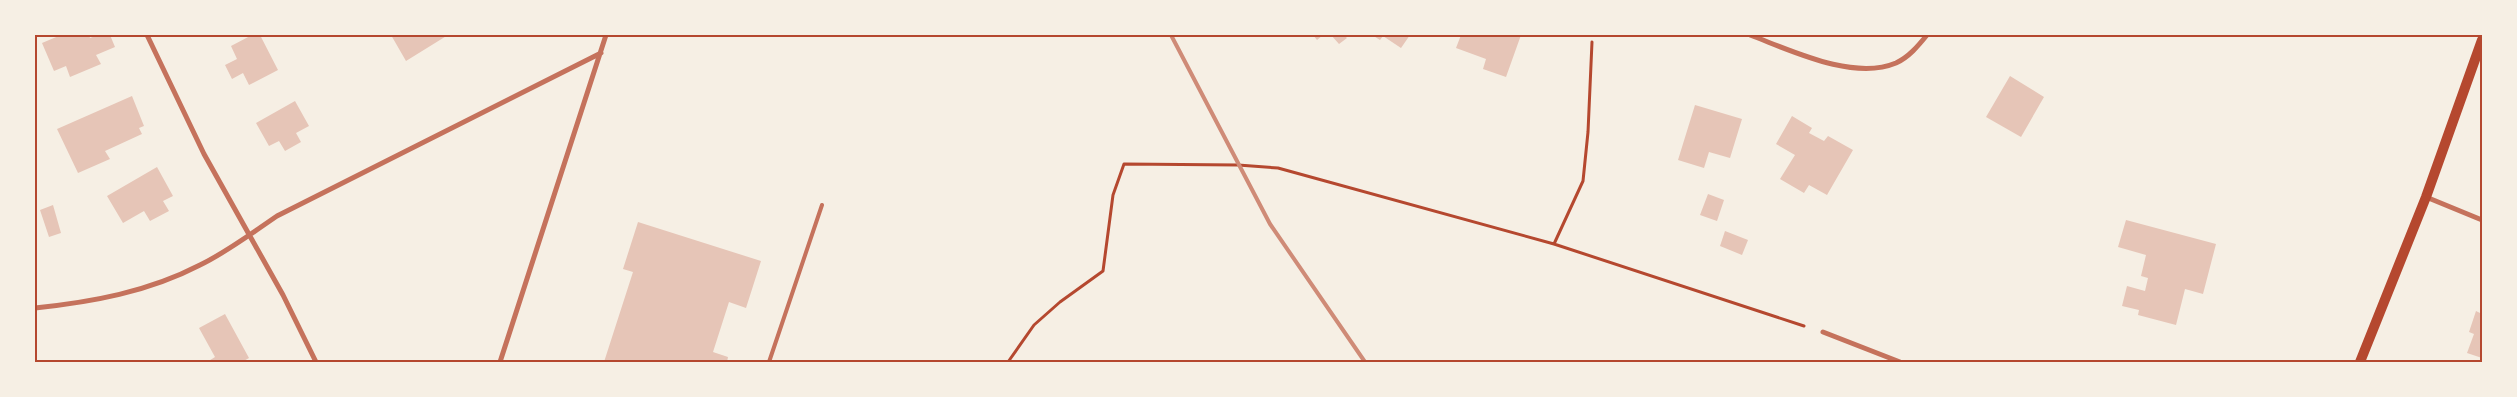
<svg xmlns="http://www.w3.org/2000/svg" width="2517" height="397" viewBox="0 0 2517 397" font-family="Poppins,sans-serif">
<rect width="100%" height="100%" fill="#f6efe4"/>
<path fill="#e6c5b7" d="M61,35H89L90,38L98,35H110L115,47L96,55L101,64L70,77L66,66L54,71L42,43Z
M252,35H260L278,70L249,85L243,73L232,79L225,65L237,59L231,46Z
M391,35H448L406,61Z
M1313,35H1323L1317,40Z
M1331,35H1344L1347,38L1339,44Z
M1372,35H1410L1401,48L1383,36L1380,40Z
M1461,35H1521L1506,77L1483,69L1486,59L1456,48Z
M2010,76L2044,97L2021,137L1986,117Z
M132,96L144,126L139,128L142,134L105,151L110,159L78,173L57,129Z
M295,101L309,126L296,133L301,142L285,151L279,141L269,146L256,123Z
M1695,105L1742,119L1730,158L1709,152L1704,168L1678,160Z
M1792,116L1812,128L1809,133L1824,141L1828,136L1853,150L1827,195L1809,185L1804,193L1780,179L1795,155L1776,144Z
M157,167L173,196L163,201L169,211L150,221L144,211L123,223L107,196Z
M1708,194L1724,200L1717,221L1700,215Z
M53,205L61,233L49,237L40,210Z
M2126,220L2216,244L2203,294L2185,289L2176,325L2138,315L2139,310L2122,306L2127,286L2145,291L2148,278L2141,276L2146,255L2118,247Z
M638,222L761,261L746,308L729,302L713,352L728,357L727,362H604L633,272L623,269Z
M1725,231L1748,240L1742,255L1720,246Z
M2476,311L2482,314V358L2467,353L2474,334L2469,332Z
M225,314L249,358L242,362H207L215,357L199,328Z"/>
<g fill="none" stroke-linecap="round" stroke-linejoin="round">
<path stroke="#b5482f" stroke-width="3" d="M1554,244L1583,181L1588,132L1592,42
M1008,362L1034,325L1060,302L1103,271L1113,195L1124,164L1238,165L1278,168L1554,244L1804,326"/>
<path stroke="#c5725c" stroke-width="4" d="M769,362L822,205"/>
<path stroke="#c5725c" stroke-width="5" d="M147,35L204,154L283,295L316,362
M1750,35C1790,50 1853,81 1896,63C1909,57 1918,46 1927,35
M2426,197L2482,220
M35,308C92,302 148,292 200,265C227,252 252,233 277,216L601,53
M1823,332L1900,362
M500,362L606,35"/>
<path stroke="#b5482f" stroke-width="10" d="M2360,362L2426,197L2482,40"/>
<path stroke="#cf8b77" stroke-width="4" d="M1171,35L1270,224L1365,362"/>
</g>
<rect width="2517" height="397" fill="none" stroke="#f6efe4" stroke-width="72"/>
<rect x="36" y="36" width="2445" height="325" fill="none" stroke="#b5482f" stroke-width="2"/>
</svg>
